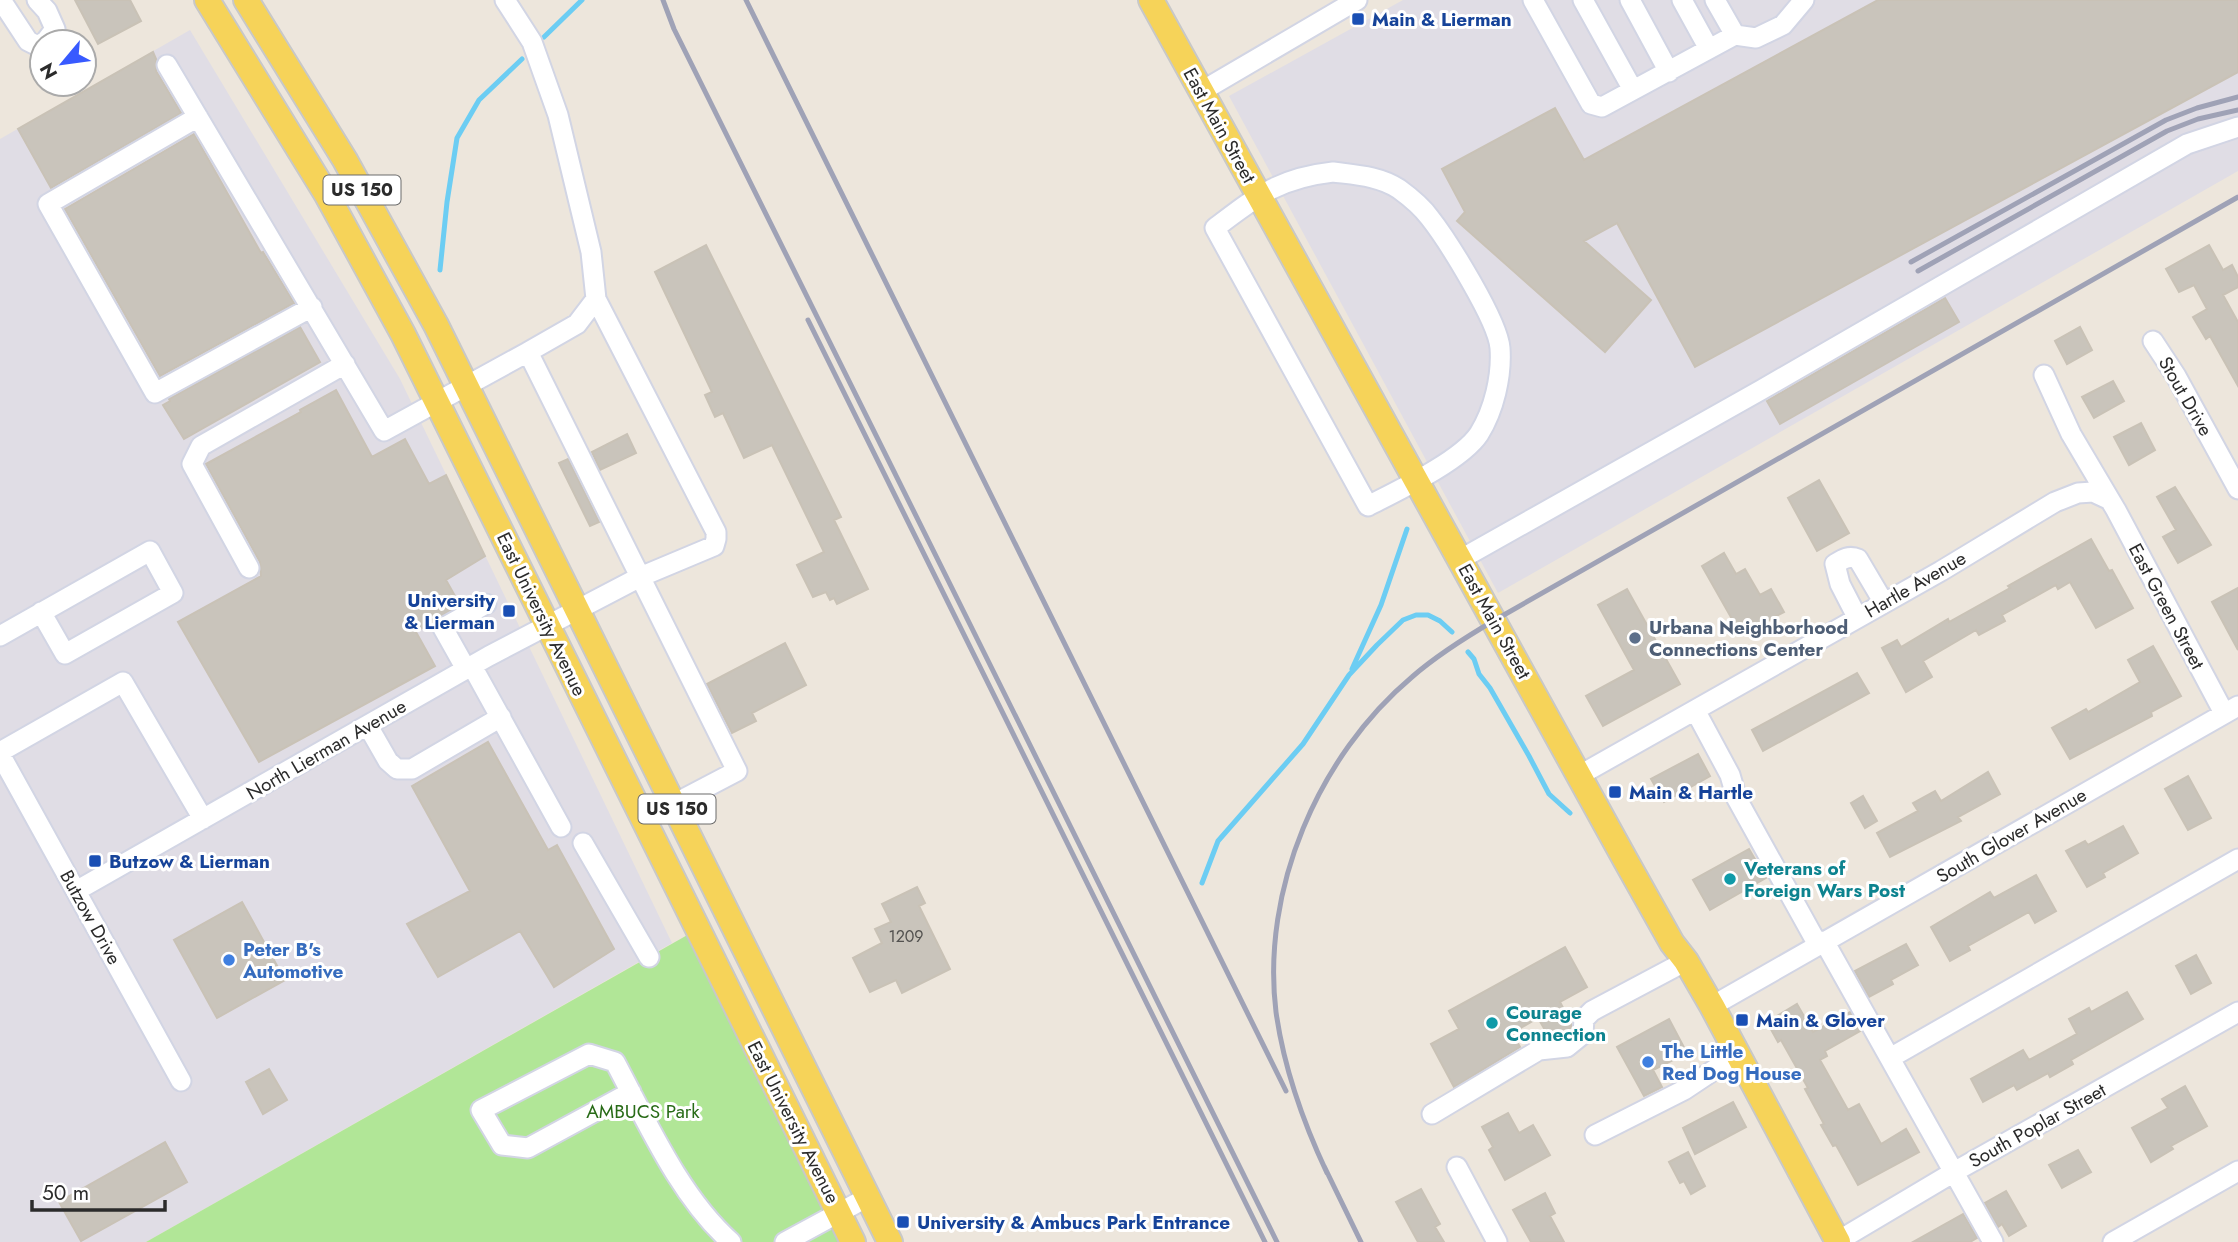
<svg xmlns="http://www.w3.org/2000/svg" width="2238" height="1242" viewBox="0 0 2238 1242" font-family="Jost,sans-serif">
<rect width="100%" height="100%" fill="#ede6dc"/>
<path fill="#e0dde5" d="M1403,0H2238V171L1498,593L1229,96Z
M190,30L400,379L672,943L146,1242H0V139Z"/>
<path fill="#b1e697" d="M698,929L853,1242H146Z"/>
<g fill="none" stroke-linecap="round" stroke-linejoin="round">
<path stroke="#6ccdf3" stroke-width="5" d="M544,37L582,0
M440,270L447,202L457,138L479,100L522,59
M1468,652L1474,659L1479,674L1490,688L1529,756L1549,794L1570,813
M1352,669L1381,605L1407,529
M1202,883L1218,841L1303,744L1349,675L1377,645L1403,620L1416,615H1428L1440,621L1452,632"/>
</g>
<path fill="#c9c4bb" stroke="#c9c2b6" stroke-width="2" d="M75,0H130L141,21L98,44Z
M1878,0H2238V72L1695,367L1617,223L1584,241L1651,300L1605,352L1457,221L1465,212L1442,169L1555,108L1584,160Z
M153,52L156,59V71L181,113L51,188L18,129Z
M194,134L261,253L263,252L294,303L160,376L65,209Z
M706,245L841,517L834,520L868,589L837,604L834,598L830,600L826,592L813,597L797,565L824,552L772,445L744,458L723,413L715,417L705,395L712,392L655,272Z
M2209,245L2223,270L2232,265L2238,277V287L2223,295L2238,322V386L2210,336L2206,339L2193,317L2207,309L2194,285L2179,292L2166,269Z
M1945,298L1959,322L1780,424L1767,401Z
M300,327L320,362L184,439L163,405L170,401L169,399Z
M2080,327L2092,350L2067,364L2055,341Z
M2113,381L2124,401L2094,418L2082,397Z
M336,390L372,457L405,439L429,484L446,475L485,556L446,580L460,605L416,632L435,666L259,762L178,622L261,576L260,562L206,464L301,412L300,410Z
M2141,423L2155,450L2129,465L2114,437Z
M627,434L636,453L600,470L592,452Z
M568,459L599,522L590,526L559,463Z
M1819,480L1849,533L1817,551L1788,498Z
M2175,487L2211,545L2178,563L2163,537L2176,530L2157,497Z
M2091,539L2109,571L2112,570L2133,608L2096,628L2070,582L2058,589L2056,585L2002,615L2005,621L1979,635L1976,630L1923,661L1932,677L1906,692L1882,648L1897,640L1901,647L1948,619L1949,622L2010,588L2008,586Z
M1724,553L1736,574L1745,569L1760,595L1771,589L1784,612L1741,635L1702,566Z
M2238,588V650L2212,602Z
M1627,589L1680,684L1603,726L1586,696L1634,670L1598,605Z
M785,643L806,685L752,713L756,721L732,733L707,684Z
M2153,646L2181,696L2151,712L2152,716L2070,759L2052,728L2086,709L2088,712L2140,682L2128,660Z
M1857,673L1869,693L1763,751L1752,730Z
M488,742L548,850L557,845L614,949L554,987L520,931L438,977L407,924L470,891L412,786Z
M1698,754L1710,776L1664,802L1651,779Z
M1988,772L2000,794L1958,817L1961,821L1890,857L1877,833L1918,811L1913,803L1935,791L1941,801Z
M2188,776L2211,818L2188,830L2165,789Z
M1863,796L1877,821L1865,828L1851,803Z
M2123,826L2138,853L2103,873L2105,877L2087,887L2066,851L2085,841L2088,845Z
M1749,849L1766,878L1710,910L1693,880Z
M2036,875L2056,911L2035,923L2029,912L1968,946L1970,950L1950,961L1931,927L1990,892L1994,898Z
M917,887L925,903L919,906L950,969L902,993L896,980L870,992L853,958L882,943L875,929L891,922L882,904Z
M242,902L285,980L217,1018L174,940Z
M1906,944L1918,965L1891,980L1893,984L1869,997L1855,971Z
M1565,947L1587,987L1560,1002L1571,1023V1028L1562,1035L1549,1037L1538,1018L1512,1033L1520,1047L1454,1087L1431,1044L1459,1029L1449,1011Z
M2196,955L2211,983L2191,994L2176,966Z
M2127,992L2143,1019L2071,1060L2073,1064L2050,1077L2048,1073L2017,1090L2014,1085L1983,1102L1971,1079L2023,1050L2029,1060L2077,1034L2069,1019L2089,1008L2091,1012Z
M1797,1004L1813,1032L1850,1012L1860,1031L1825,1051L1827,1056L1820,1060L1848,1110L1859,1104L1881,1144L1906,1129L1919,1152L1858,1185L1836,1145L1833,1146L1821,1125L1824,1124L1805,1089L1808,1088L1781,1040L1778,1042L1767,1022Z
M1669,1019L1687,1053L1653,1070L1662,1087L1644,1096L1617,1047Z
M269,1069L287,1100L263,1114L246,1082Z
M2185,1086L2207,1126L2171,1146L2173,1149L2151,1162L2132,1128L2168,1108L2162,1099Z
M1733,1102L1746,1127L1695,1154L1683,1128Z
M1508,1113L1519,1133L1533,1125L1550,1155L1505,1180L1489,1150L1493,1147L1482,1127Z
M165,1142L187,1182L81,1241L59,1202Z
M2078,1150L2091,1172L2062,1188L2049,1165Z
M1688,1152L1705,1186L1691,1194L1684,1181L1680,1183L1669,1162Z
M1421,1189L1440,1224L1435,1227L1444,1242H1418L1396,1202Z
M2006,1191L2026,1226L2009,1236L2002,1224L1998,1227L1985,1203Z
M1545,1193L1555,1213L1550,1216L1564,1242H1531L1513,1210Z
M1963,1214L1977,1238L1970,1242H1913Z"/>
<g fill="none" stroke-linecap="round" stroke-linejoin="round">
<defs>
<path id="minor" d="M1,0L28,41L38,46L42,43
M37,0L47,11L55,29L45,42
M505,0L532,42L558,115L591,252L596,299L577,324L528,352
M1533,0L1591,104L1602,107L1735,35
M1583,0L1633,90
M1630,0L1669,72
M1682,0L1709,49
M1715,0L1735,35L1756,38L1783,25L1804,0
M167,65L384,431L528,352L737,771L674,804
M1202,91L1357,0
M198,117L48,204L155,393L312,307
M1333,172C1356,175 1379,176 1399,189C1410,197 1422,207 1430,218C1448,241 1498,321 1500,348C1502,376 1494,410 1479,434C1461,461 1397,491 1368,506L1215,228C1257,196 1279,178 1333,172Z
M2153,341L2176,376L2238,489
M2044,375L2071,434L2116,510L2224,713
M1461,559L1761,390L2187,144L2238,127
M249,568L192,464L201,446L345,364
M1857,617L1840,584L1835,564C1843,559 1849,555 1858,559L1884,603
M0,636L150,551L173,593L65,654L41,612
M472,666L561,827
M466,669L443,628L486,604
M1695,710L1730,775L1737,799L1818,945
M368,726L388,761L397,769H412L501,717
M0,752L123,682L203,819
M0,754L181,1081
M1580,775L1941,571L2055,502L2078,493L2093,492L2108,499
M583,843L649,957
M76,891L489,656L640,577L714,546L716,539V532L596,299
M1824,941L1993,1242
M1712,1006L2238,706
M1890,1058L2238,859
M631,1092L528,1148L502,1145L481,1110L589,1054L615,1062C647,1122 680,1197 731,1242
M1432,1114L1539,1050L1567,1047L1583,1034L1584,1019L1592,1011L1686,961
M1595,1135L1684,1090L1738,1054
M1457,1167L1497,1242
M1838,1241L1954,1172L2238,1012
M785,1242L868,1197
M2113,1242L2238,1171"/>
<path id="major" d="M207,0L327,195L403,334L853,1242
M246,0L345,160L436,325L890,1242
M1151,0L1626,861L1672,943L1686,961L1712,1006L1838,1242"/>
</defs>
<use href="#minor" stroke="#d2d5e4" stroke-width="23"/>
<use href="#major" stroke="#c8c8c8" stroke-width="28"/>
<use href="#minor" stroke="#fff" stroke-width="19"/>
<use href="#major" stroke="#f6d359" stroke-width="24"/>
<path stroke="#9fa2b6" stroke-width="5" d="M663,0L674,29L1277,1242
M746,0L1286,1091
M1911,262L2166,120L2197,108L2238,97
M1918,271L2167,131L2198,119L2238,110
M808,320L1265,1242
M1324,1166L1361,1242
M1327,1173C1303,1122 1284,1069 1276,1012C1261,890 1318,756 1412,677C1437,655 1466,637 1495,620L2238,197"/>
</g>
<g fill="#1a4fb4" stroke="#fff" stroke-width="2.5">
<rect x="1351" y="12" width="14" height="14" rx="3.5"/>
<rect x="502" y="604" width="14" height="14" rx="3.5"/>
<rect x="1608" y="785" width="14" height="14" rx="3.5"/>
<rect x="88" y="854" width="14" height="14" rx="3.5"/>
<rect x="1735" y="1013" width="14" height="14" rx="3.5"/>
<rect x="896" y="1215" width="14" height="14" rx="3.5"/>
</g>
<circle fill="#5c6f8a" stroke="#fff" stroke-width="2.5" cx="1635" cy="638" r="7"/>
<g fill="#0f9aa8" stroke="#fff" stroke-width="2.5">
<circle cx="1730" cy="879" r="7"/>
<circle cx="1492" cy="1023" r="7"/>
</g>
<g fill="#3f7fe0" stroke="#fff" stroke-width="2.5">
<circle cx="229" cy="960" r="7"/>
<circle cx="1648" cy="1062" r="7"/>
</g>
<g text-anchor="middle" stroke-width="6" stroke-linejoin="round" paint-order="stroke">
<g font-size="16" fill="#52514f">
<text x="906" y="942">1209</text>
</g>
<g fill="#fff" stroke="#6b6b6b" stroke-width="2">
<rect x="323.5" y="175.5" width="77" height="29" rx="5"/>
<rect x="638.5" y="794.5" width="77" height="29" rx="5"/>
</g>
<g font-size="18" font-weight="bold" fill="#2b2b2b">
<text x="362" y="196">US 150</text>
<text x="677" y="815">US 150</text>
</g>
<g font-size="19" font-weight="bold" fill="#164399" stroke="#fff" text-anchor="start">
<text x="1372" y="26">Main &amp; Lierman</text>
<text x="495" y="607" text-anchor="end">University<tspan x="495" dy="22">&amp; Lierman</tspan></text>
<text x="1629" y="799">Main &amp; Hartle</text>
<text x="109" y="868">Butzow &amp; Lierman</text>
<text x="1756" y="1027">Main &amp; Glover</text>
<text x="917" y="1229">University &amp; Ambucs Park Entrance</text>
</g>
<g font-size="19" fill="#2b2b2b" stroke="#fff">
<text transform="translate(1220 125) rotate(61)" y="7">East Main Street</text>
<text transform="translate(2186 396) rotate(60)" y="7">Stout Drive</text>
<text transform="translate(1915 584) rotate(-30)" y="7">Hartle Avenue</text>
<text transform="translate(2167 606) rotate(62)" y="7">East Green Street</text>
<text transform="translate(542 614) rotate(64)" y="7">East University Avenue</text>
<text transform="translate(1495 621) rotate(61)" y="7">East Main Street</text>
<text transform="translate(326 749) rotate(-30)" y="7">North Lierman Avenue</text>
<text transform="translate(2011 835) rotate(-30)" y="7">South Glover Avenue</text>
<text transform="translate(91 917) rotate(61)" y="7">Butzow Drive</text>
<text transform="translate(794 1122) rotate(63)" y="7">East University Avenue</text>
<text transform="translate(2037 1125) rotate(-29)" y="7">South Poplar Street</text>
</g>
<g font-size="19" font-weight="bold" fill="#4e5e75" stroke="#fff" text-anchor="start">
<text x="1649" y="634">Urbana Neighborhood<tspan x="1649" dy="22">Connections Center</tspan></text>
</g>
<g font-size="19" font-weight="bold" fill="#0d838f" stroke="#fff" text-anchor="start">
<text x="1744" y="875">Veterans of<tspan x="1744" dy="22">Foreign Wars Post</tspan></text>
<text x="1506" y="1019">Courage<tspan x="1506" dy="22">Connection</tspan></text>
</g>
<g font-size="19" font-weight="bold" fill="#366cbe" stroke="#fff" text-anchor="start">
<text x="243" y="956">Peter B's<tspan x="243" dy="22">Automotive</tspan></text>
<text x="1662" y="1058">The Little<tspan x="1662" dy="22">Red Dog House</tspan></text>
</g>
<g font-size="19" fill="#286b17" stroke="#fff">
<text x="643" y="1118">AMBUCS Park</text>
</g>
</g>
<g transform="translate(63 63) rotate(241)"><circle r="33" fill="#ffffff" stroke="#aaaaaa" stroke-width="2"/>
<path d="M0-5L12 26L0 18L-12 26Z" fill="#385aff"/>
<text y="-10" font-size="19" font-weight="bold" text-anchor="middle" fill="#2b2b2b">N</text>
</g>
<path d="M32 1200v10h133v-10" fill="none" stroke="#2b2b2b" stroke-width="3.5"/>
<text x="42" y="1200" font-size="21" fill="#2b2b2b" stroke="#ffffff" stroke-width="5" paint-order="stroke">50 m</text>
</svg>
